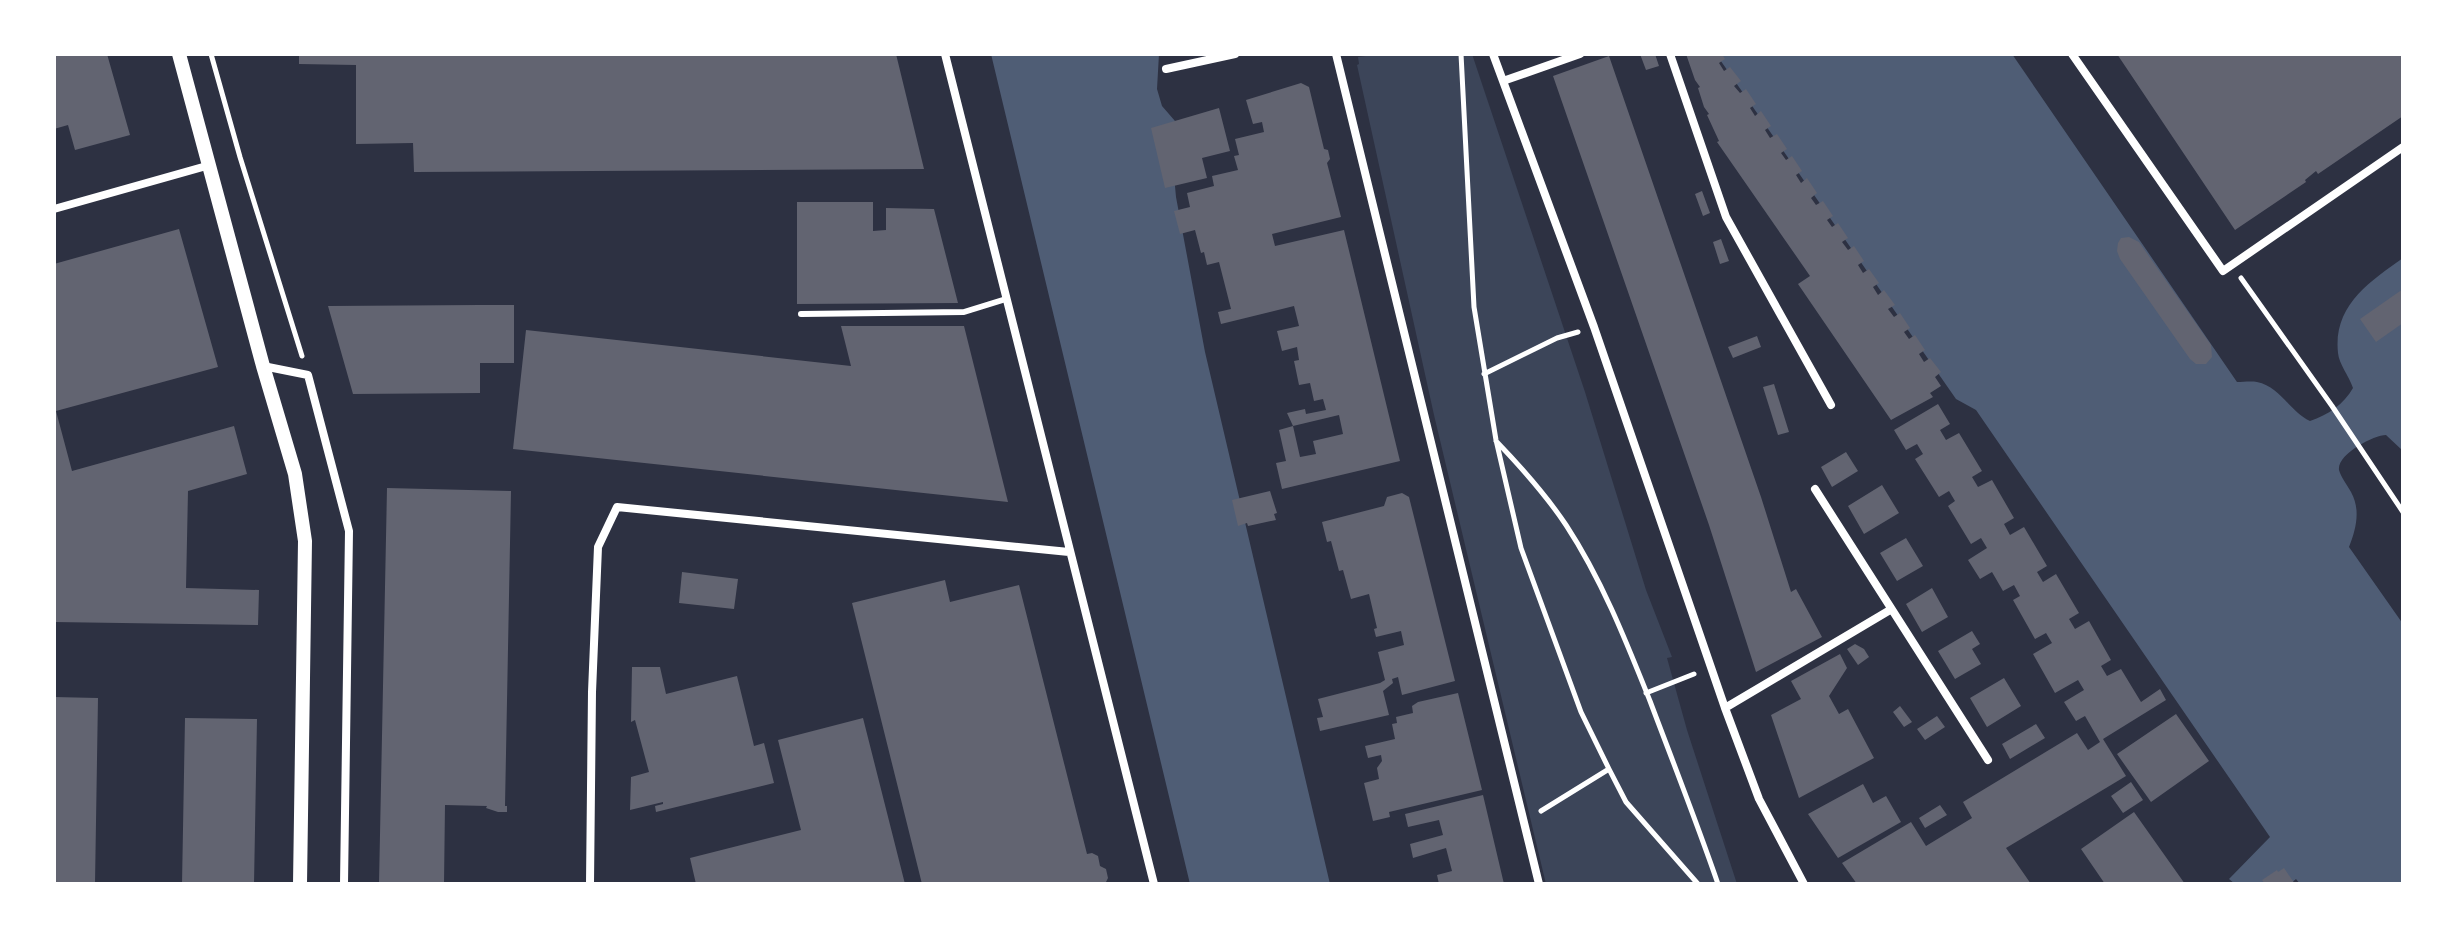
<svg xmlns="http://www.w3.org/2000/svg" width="2457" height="938" viewBox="0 0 2457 938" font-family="'Roboto Serif',serif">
<rect width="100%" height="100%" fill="#2d3142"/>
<path fill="#3c4559" d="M1381,54H1472L1585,392L1646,590L1672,657L1667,658L1687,730L1737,884H1546L1434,415L1357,65L1359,64L1358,57Z"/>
<path fill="#4f5d75" d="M991,54H1159L1157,89L1162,106L1175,121L1170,132L1176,197L1205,352L1330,884H1190Z
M1716,54H2012L2237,382C2243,382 2251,381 2257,382C2281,387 2290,412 2310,421C2328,415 2344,404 2353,388C2349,376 2339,364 2338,353C2333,306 2369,282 2403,258V451L2386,435C2374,435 2337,454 2339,470C2341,477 2347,485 2351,492C2361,510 2356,529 2349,547L2403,624V884H2300L2296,879L2290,884H2235L2229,879L2270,837L1976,410L1956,399Z"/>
<path fill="#626471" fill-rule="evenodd" d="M54,54H107L130,135L75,150L68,125L54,129Z
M299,54H896L924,169L414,172L413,143L356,144V65L299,64Z
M1640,54H1655L1659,66L1646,70Z
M1686,54H1722L1725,59L1719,63L1724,71L1730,67L1741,81L1734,86L1740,93L1746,89L1756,104L1750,108L1755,116L1761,111L1771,126L1765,130L1770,138L1777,134L1787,149L1781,153L1786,160L1792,156L1802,171L1796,175L1801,183L1807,178L1817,193L1811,198L1816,205L1823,201L1833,216L1827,220L1832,227L1838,223L1848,238L1842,242L1848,250L1854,246L1864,261L1858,265L1863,273L1869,269L1879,283L1873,287L1878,295L1884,290L1895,305L1888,309L1894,317L1900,313L1910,328L1904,332L1909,339L1915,335L1925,350L1919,354L1924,362L1930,358L1941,372L1935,377L1941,386L1930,393L1933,397L1891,420L1798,284L1810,276L1717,142L1719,141L1707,115L1709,114L1704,107L1698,88L1700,87L1695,80Z
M2117,54H2403V116L2318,174L2316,171L2305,180L2306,182L2235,230Z
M1609,56L1761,497L1791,592L1796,589L1822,637L1756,672L1709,525L1553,76Z
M1301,83L1309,87L1324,149L1328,150L1330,159L1327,163L1341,217L1272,234L1275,246L1344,230L1400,461L1282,489L1276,463L1286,461L1279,430L1293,426L1287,413L1305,409L1306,414L1326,410L1323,399L1314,401L1310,383L1299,385L1294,361L1299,360L1297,347L1282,351L1277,331L1299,326L1294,306L1221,324L1218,312L1231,309L1219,262L1207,265L1204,252L1201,253L1195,230L1180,234L1174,211L1190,207L1187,193L1214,186L1212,176L1238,170L1234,156L1239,155L1235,139L1264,132L1262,122L1253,124L1246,100ZM1339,415L1343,434L1313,441L1316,454L1300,457L1293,426Z
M1219,108L1230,151L1202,158L1207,178L1165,188L1151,128Z
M1702,191L1710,213L1703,216L1695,194Z
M797,202H873V231L886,230V208L934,209L958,303L797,304Z
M179,229L218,367L56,411L72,471L234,426L247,474L188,491L186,588L259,590L258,625L54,622V264Z
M2129,237L2139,242L2211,345L2212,357L2206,364H2196L2190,359L2120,259L2117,251L2118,243L2121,238Z
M1721,239L1729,261L1720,264L1713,242Z
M2403,289V323L2376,342L2360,319Z
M480,305H514V363H480V393L353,394L328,306Z
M841,326H964L1008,502L513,449L526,330L851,366Z
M1757,336L1761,347L1733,358L1728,347Z
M1774,384L1789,432L1778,435L1763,387Z
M1938,404L1950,424L1940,430L1946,440L1959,433L1982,471L1972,477L1978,487L1992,480L2014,518L2004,524L2010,535L2024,527L2047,566L2037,572L2043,582L2056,574L2079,613L2069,619L2075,629L2089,621L2111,660L2101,666L2107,676L2121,669L2141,702L2160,689L2166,700L2103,739L2126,776L2006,848L2031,884H1857L1842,863L1911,822L1926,846L1972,818L1963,802L2077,733L2088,750L2100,742L2085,716L2076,721L2064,702L2084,690L2078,680L2055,693L2033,654L2052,643L2046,633L2035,639L2013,600L2020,596L2014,585L2003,591L1992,572L1980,579L1968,560L1987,548L1981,538L1971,544L1948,506L1955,501L1949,491L1939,497L1915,459L1923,454L1917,444L1906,450L1894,430Z
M1846,452L1858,471L1832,487L1821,467Z
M1882,485L1899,513L1864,534L1848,506Z
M387,488L511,491L505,806H507V812H498L486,808L487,806L445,805L444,884H379Z
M1270,491L1277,513L1274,514L1276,520L1248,526L1247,523L1238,526L1232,500Z
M1402,493L1409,497L1455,681L1402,695L1398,677L1392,679L1393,683L1383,691L1389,715L1320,731L1317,718L1323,717L1318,699L1380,683L1385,680L1378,652L1404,645L1401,631L1376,637L1374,629L1377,628L1369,594L1351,599L1343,570L1339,571L1331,541L1327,542L1322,522L1384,506L1387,497Z
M1906,538L1923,566L1897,581L1880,553Z
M682,572L738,579L734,609L679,603Z
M945,580L950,602L1019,585L1087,854L1092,853L1098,856L1100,866L1106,869L1108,878L1105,884H922L852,603Z
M1932,588L1948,617L1922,632L1906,604Z
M1972,631L1980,644L1972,649L1981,664L1955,679L1938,651Z
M1855,644L1864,649L1869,657L1858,665L1847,649Z
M1840,654L1847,668L1829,696L1839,714L1848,709L1874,758L1799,798L1771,715L1801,699L1791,681Z
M632,667H660L666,694L737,676L754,746L764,743L774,783L656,812L655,806L663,804V802L630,810L631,777L649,772L635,720L631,722Z
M2004,678L2021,706L1987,727L1970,698Z
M1458,693L1482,790L1389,812L1390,817L1373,821L1364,783L1379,779L1377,768L1382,761L1381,755L1368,758L1365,746L1395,739L1392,724L1397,723L1396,717L1413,713L1412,706L1418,702Z
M54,697L98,698L95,884H54Z
M1900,706L1912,722L1904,727L1893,712Z
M2176,714L2209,761L2151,802L2117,754Z
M1937,716L1945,727L1925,740L1917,729Z
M185,718L257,719L254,884H182Z
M863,718L905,884H696L690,858L801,830L778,740Z
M2036,724L2045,738L2010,759L2002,744Z
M2131,782L2143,800L2123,813L2111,796Z
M1863,784L1873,803L1886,796L1901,822L1838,858L1808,814Z
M1483,795L1504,884H1439L1437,875L1452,871L1446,848L1413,858L1410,844L1443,835L1439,820L1408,827L1405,814Z
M1940,805L1947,815L1925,828L1919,818Z
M2134,812L2185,884H2105L2081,849Z
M2284,868L2295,884H2265L2262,880L2277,870L2278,872Z"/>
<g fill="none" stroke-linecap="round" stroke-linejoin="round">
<path stroke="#fff" stroke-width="5" d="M211,54L240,157L302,356
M1461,54L1474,307L1496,440L1521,548L1581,712L1609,769L1626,802L1698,884
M2241,278L2332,406L2403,512
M1484,374L1557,338L1578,332
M1496,441C1521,467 1546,495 1566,525C1602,580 1626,641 1650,701C1673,762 1697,823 1718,884
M1646,693L1694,674
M1541,811L1609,769"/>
<path stroke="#fff" stroke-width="6" d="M801,314L964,312L1006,299"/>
<path stroke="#fff" stroke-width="8" d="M945,54L1154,884
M1336,54L1539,884
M1493,54L1594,327L1725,708L1759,799L1804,884
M1670,54L1726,217L1831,405
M2072,54L2223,271L2403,147
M1166,69L1235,54
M1503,81L1580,54
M54,209L210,165
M263,366L308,375L349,531L344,884
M1815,489L1988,760
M1725,708L1890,610
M590,884L592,692L598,547L617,507L1069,552"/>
<path stroke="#fff" stroke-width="14" d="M179,54L263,366L295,474L305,541L300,884"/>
</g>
<rect width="2457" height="938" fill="none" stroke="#ffffff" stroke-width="112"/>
</svg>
